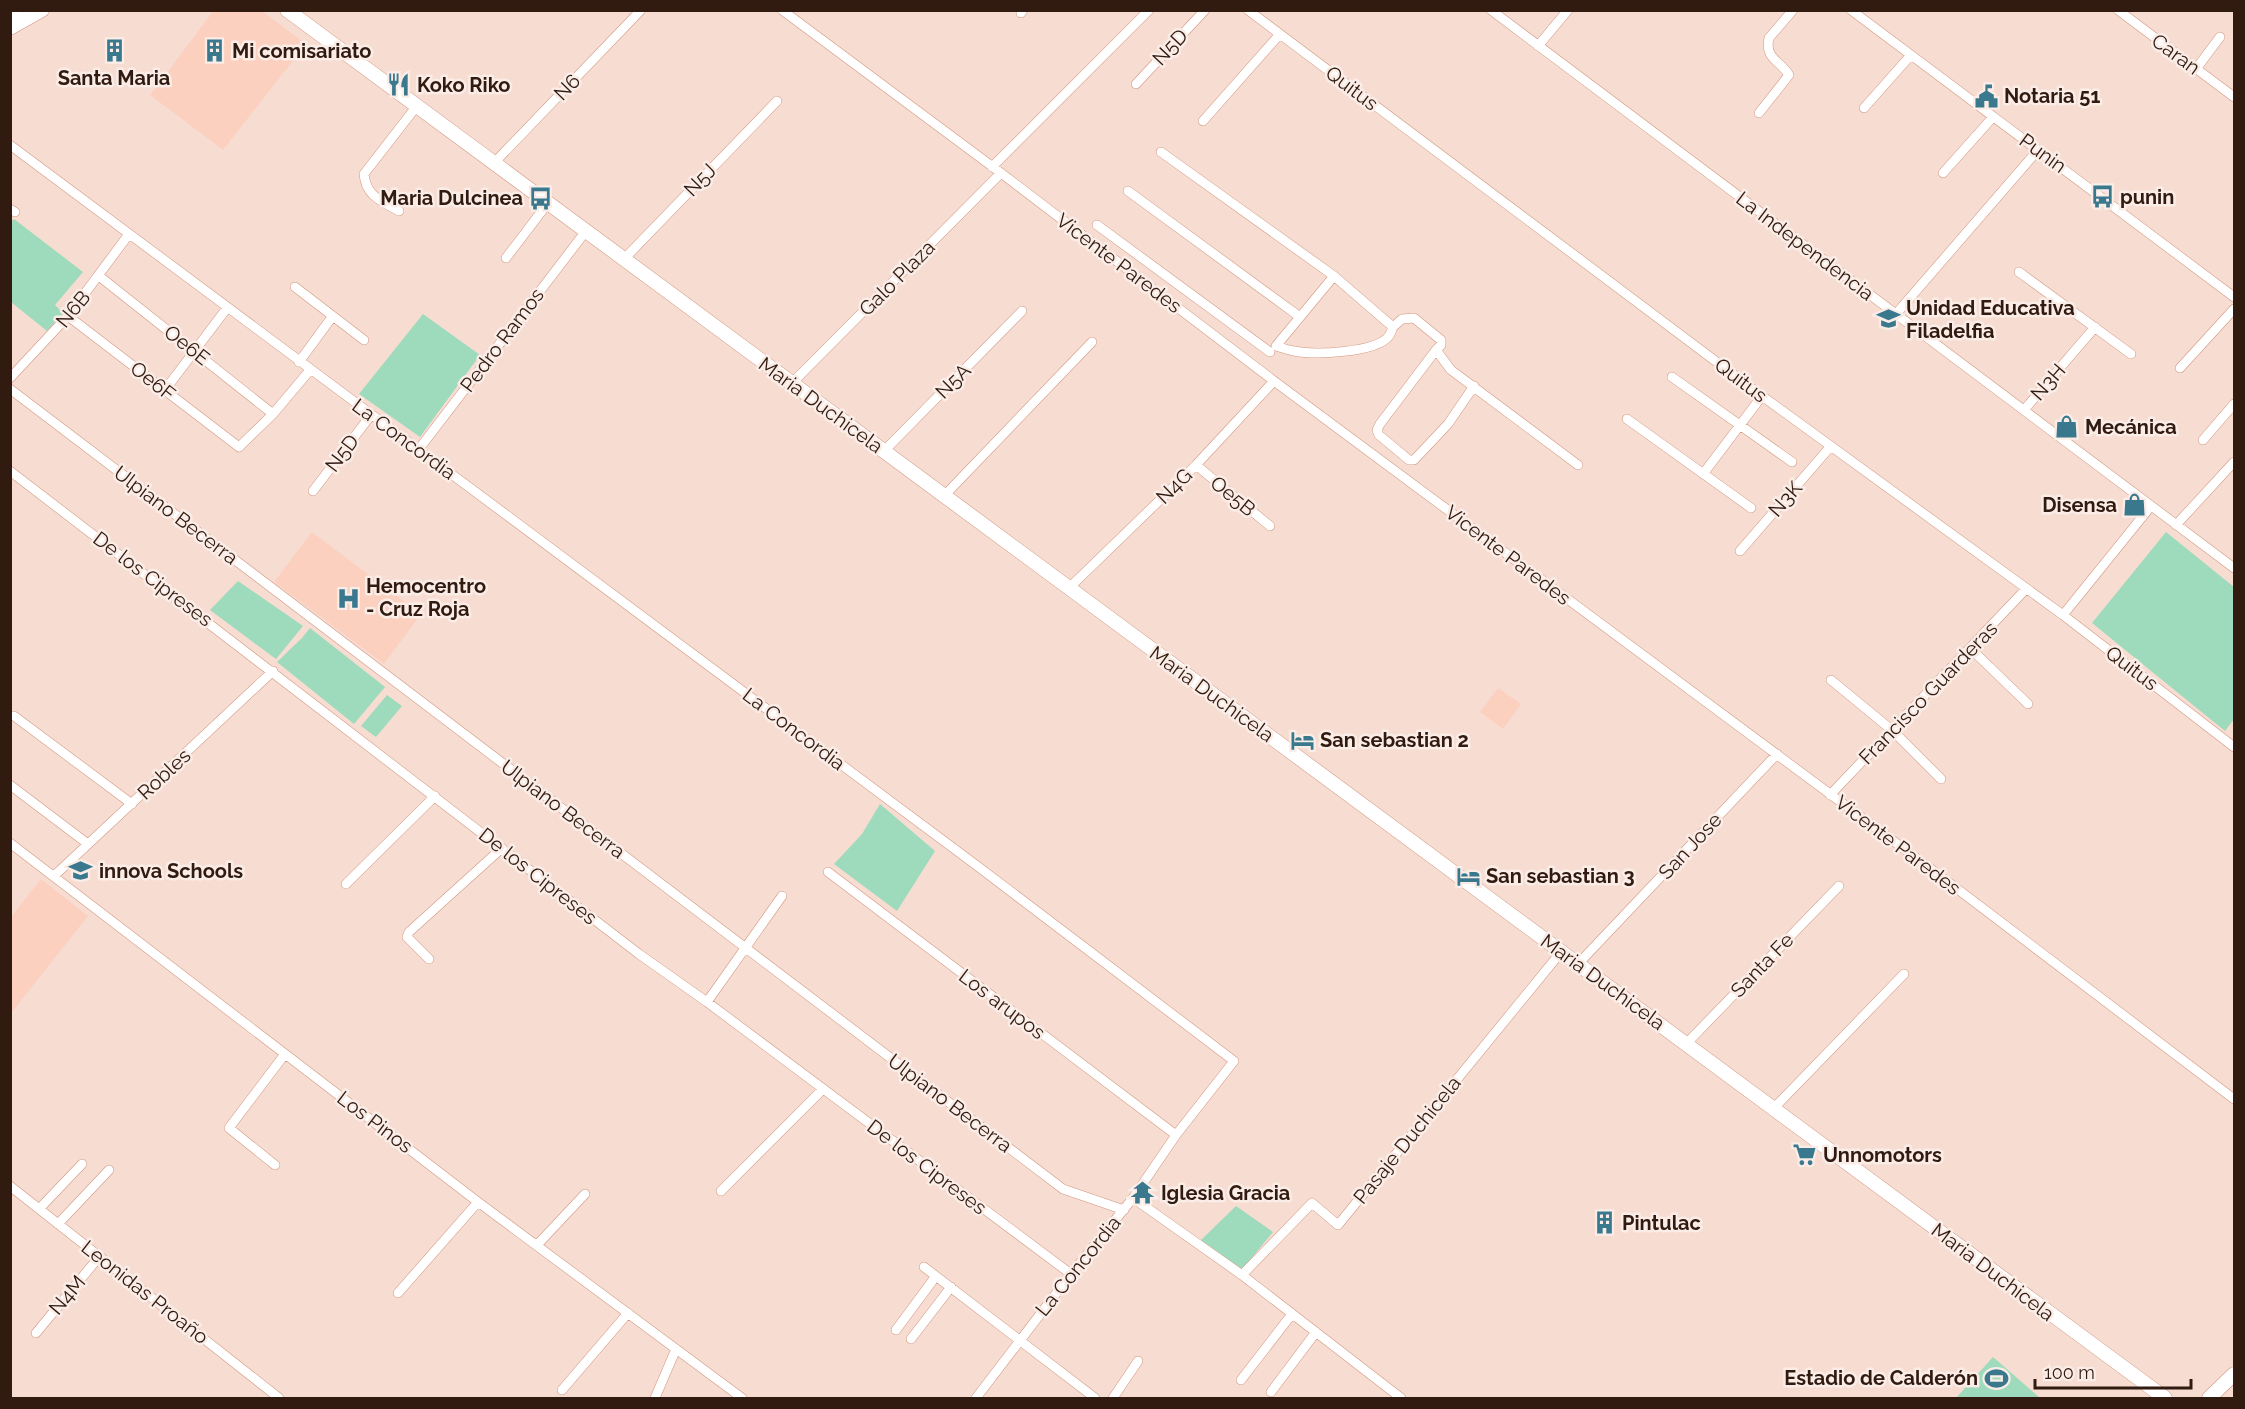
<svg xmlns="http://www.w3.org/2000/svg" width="2245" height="1409" viewBox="0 0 2245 1409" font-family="Raleway,sans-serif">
<rect width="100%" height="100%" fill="#f7dcd2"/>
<path fill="#fcd0bf" d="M214,10L262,11L306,44L223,150L150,95Z
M312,532L421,614L384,664L274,582Z
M1498,688L1521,704L1503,729L1480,712Z
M41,879L88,916L12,1012L11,917Z"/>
<path fill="#9edabc" d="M14,219L83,272L55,305L63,313L47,331L11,302L10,223Z
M423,314L480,355L420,437L359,394Z
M2166,532L2234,587V719L2225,731L2092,623Z
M238,581L303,626L276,659L210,610Z
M310,628L385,687L354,724L277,662L302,638Z
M387,695L402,706L376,737L361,726Z
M880,804L935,851L897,911L834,864L862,834Z
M1236,1206L1273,1232L1240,1272L1199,1242Z
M1993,1357L2040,1398H1956Z"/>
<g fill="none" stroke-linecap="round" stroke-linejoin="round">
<defs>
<path id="street" d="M782,10L1001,173L1274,381L1931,869L2234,1099
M1248,10L1762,396L2063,615L2234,747
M1491,10L2234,568
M1851,10L2234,297
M2118,10L2234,97
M1021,13L1023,10
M1538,46L1568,10
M2196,69L2220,37
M1136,84L1205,10
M1864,108L1911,55
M1759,113L1789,75C1781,61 1764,59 1769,38L1793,10
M1203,121L1280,34
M10,145L976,865L1234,1061L1176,1135L1133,1198L1071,1274L976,1398
M1161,152L1334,276
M493,164L641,10
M992,167L1149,10
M1943,173L1993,117
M1128,191L1300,317L1334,276L1393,327L1402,319L1414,318L1441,340V345L1436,350L1451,370L1578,465
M10,209L15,212
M399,211C381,201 366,196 364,174L416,107
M1097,225L1270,352
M506,258L548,203
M624,259L777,101
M2019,272L2131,354
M99,276L273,414
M295,287L364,340
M1896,314L2038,150
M68,316L239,447L273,414L310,370
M1300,317L1276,346C1282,348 1288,350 1294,351C1314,355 1376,353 1389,336C1391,333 1392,330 1393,327
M1436,350L1380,424L1377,430L1379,435L1409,460H1414L1448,424L1474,386
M299,362L332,317
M2180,368L2234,309
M1672,377L1792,462
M10,378L68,316L129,234
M792,383L1001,173
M10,389L1063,1189L1124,1210
M165,390L227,308
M2024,410L2095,327
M1627,419L1751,508
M2203,440L2234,404
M419,449L586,231
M884,451L1022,311
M1196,465L1270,526
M10,471L639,954L707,1002L1071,1274
M1703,474L1762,396
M313,491L371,415
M944,496L1092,342
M2176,525L2234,462
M1740,551L1831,446
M1069,588L1196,465L1274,381
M2063,615L2151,506
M1971,649L2028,704
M1831,680L1893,731L1941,779
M14,716L132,804
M10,785L88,844
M1830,795L2025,590
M10,843L478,1202L742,1398
M828,872L1176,1135
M54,876L273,671
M346,884L435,796
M429,959L407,937L409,932L502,848
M1578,964L1777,754
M707,1002L782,896
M1686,1044L1839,886
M1773,1109L1904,974
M275,1165L229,1128L285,1054
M10,1186L279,1398
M721,1191L823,1089
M1133,1198L1242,1275L1401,1398
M39,1209L82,1164
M58,1224L109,1170
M537,1245L585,1194
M924,1267L1095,1398
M1242,1275L1312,1203L1338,1225L1561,952
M398,1293L478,1202
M896,1330L936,1276
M36,1333L99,1257
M911,1339L951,1287
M1241,1380L1292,1314
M562,1390L628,1313
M1271,1392L1316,1332
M655,1398L676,1349
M1113,1398L1138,1361"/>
<path id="secondary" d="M287,10L2165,1398
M10,14L17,10
M10,28L42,10
M2209,1398L2234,1374"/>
</defs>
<use href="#street" stroke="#d3957d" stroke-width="10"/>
<use href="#secondary" stroke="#d3957d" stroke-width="15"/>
<use href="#street" stroke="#fff" stroke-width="9"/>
<use href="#secondary" stroke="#fff" stroke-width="14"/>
</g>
<defs>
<symbol id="building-bare" viewBox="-9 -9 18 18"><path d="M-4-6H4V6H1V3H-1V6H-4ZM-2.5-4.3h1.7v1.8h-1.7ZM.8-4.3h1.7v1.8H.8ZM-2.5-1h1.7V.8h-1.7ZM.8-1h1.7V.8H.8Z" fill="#3a788e" stroke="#faede7" stroke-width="2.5" paint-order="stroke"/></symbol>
<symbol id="restaurant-bare" viewBox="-9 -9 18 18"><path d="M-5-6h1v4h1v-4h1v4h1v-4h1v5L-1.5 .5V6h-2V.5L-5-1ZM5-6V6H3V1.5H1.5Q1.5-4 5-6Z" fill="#3a788e" stroke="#faede7" stroke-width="2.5" paint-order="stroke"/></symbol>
<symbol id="civic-bare" viewBox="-9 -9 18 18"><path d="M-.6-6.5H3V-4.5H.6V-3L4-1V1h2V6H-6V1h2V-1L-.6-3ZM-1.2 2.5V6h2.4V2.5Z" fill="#3a788e" stroke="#faede7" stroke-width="2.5" paint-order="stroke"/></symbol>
<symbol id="bus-bare" viewBox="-9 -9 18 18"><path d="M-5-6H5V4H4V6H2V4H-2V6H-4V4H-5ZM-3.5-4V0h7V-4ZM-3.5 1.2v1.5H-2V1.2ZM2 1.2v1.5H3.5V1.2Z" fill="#3a788e" stroke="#faede7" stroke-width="2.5" paint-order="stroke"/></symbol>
<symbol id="school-bare" viewBox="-9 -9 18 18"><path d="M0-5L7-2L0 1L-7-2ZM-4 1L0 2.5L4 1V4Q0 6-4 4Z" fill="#3a788e" stroke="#faede7" stroke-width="2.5" paint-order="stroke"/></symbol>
<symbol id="shop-bare" viewBox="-9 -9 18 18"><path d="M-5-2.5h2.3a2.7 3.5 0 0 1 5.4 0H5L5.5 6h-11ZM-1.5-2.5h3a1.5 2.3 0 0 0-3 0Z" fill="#3a788e" stroke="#faede7" stroke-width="2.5" paint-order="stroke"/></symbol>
<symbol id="hospital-bare" viewBox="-9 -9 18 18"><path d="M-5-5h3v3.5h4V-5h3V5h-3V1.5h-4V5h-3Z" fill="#3a788e" stroke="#faede7" stroke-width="2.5" paint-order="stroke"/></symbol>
<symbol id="hotel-bare" viewBox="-9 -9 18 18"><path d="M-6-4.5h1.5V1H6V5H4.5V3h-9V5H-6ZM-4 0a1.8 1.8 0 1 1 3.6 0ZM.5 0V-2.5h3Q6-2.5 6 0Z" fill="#3a788e" stroke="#faede7" stroke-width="2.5" paint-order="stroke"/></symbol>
<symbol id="supermarket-bare" viewBox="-9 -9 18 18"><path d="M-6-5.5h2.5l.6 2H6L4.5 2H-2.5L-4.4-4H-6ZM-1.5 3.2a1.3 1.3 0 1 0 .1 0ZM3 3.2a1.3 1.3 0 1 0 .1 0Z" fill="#3a788e" stroke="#faede7" stroke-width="2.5" paint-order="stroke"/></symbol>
<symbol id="temple-bare" viewBox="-9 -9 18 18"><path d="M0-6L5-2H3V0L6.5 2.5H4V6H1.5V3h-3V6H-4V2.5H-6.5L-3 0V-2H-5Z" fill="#3a788e" stroke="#faede7" stroke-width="2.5" paint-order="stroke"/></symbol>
<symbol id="stadium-bare" viewBox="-9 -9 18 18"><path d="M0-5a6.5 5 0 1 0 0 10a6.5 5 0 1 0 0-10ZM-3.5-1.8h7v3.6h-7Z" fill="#3a788e" stroke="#faede7" stroke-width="2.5" paint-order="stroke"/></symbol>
</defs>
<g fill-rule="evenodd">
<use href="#building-bare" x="98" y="34" width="33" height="33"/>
<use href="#building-bare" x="198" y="34" width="33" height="33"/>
<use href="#restaurant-bare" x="382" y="68" width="33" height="33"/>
<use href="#civic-bare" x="1970" y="80" width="33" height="33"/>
<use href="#bus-bare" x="2086" y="180" width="33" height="33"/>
<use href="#bus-bare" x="524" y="182" width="33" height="33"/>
<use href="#school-bare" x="1872" y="302" width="33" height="33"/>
<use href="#shop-bare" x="2050" y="410" width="33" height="33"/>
<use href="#shop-bare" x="2118" y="488" width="33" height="33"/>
<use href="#hospital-bare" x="332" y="582" width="33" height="33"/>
<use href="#hotel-bare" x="1286" y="724" width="33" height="33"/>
<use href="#school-bare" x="64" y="854" width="33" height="33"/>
<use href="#hotel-bare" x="1452" y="860" width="33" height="33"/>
<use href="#supermarket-bare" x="1788" y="1138" width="33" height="33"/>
<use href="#temple-bare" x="1126" y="1176" width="33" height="33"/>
<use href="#building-bare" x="1588" y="1206" width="33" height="33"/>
<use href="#stadium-bare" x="1980" y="1362" width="33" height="33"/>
</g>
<g text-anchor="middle" stroke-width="5" stroke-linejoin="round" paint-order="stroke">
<g font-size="20" fill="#311a10" stroke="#faede7">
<text transform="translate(1170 47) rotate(-47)" y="7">N5D</text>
<text transform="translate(2176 54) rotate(36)" y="7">Caran</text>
<text transform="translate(567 87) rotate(-46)" y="7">N6</text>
<text transform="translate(1352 88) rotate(37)" y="7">Quitus</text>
<text transform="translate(2043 153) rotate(36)" y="7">Punin</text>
<text transform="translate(700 180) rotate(-46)" y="7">N5J</text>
<text transform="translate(1805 246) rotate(37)" y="7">La Independencia</text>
<text transform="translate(1119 263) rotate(37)" y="7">Vicente Paredes</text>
<text transform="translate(897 278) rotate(-45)" y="7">Galo Plaza</text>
<text transform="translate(73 309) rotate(-51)" y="7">N6B</text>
<text transform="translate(502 340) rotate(-53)" y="7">Pedro Ramos</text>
<text transform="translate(187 345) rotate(38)" y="7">Oe6E</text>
<text transform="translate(1741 380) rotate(37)" y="7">Quitus</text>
<text transform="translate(153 381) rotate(38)" y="7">Oe6F</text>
<text transform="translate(953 381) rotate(-45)" y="7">N5A</text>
<text transform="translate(2048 382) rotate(-49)" y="7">N3H</text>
<text transform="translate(821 405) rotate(36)" y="7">Maria Duchicela</text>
<text transform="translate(404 439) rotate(36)" y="7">La Concordia</text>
<text transform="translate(342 453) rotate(-53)" y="7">N5D</text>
<text transform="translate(1174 486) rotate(-44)" y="7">N4G</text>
<text transform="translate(1233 496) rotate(39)" y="7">Oe5B</text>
<text transform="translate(1785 499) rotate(-49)" y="7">N3K</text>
<text transform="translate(176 515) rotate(37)" y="7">Ulpiano Becerra</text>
<text transform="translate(1508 555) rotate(37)" y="7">Vicente Paredes</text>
<text transform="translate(153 579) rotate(37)" y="7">De los Cipreses</text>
<text transform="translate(2132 668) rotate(37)" y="7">Quitus</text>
<text transform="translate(1928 693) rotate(-46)" y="7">Francisco Guarderas</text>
<text transform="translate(1212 694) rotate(36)" y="7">Maria Duchicela</text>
<text transform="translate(794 729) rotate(37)" y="7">La Concordia</text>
<text transform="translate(164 774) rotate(-43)" y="7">Robles</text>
<text transform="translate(563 809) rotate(37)" y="7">Ulpiano Becerra</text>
<text transform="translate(1898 845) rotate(37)" y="7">Vicente Paredes</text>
<text transform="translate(1690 846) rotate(-47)" y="7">San Jose</text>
<text transform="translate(538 876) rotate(38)" y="7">De los Cipreses</text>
<text transform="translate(1762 965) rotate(-46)" y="7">Santa Fe</text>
<text transform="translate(1603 982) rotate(36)" y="7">Maria Duchicela</text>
<text transform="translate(1002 1004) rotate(37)" y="7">Los arupos</text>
<text transform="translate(950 1103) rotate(37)" y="7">Ulpiano Becerra</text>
<text transform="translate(375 1122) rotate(37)" y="7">Los Pinos</text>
<text transform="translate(1407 1140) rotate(-51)" y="7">Pasaje Duchicela</text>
<text transform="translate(927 1167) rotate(37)" y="7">De los Cipreses</text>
<text transform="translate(1078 1266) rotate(-51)" y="7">La Concordia</text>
<text transform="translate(1993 1272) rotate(37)" y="7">Maria Duchicela</text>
<text transform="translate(145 1292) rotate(38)" y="7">Leonidas Proaño</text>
<text transform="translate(67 1295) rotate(-50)" y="7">N4M</text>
</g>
<g font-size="20" font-weight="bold" fill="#311a10" stroke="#faede7" text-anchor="start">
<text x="232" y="58">Mi comisariato</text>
<text x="114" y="85" text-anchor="middle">Santa Maria</text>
<text x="417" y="92">Koko Riko</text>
<text x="2004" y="103">Notaria 51</text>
<text x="2120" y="204">punin</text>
<text x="523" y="205" text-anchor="end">Maria Dulcinea</text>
<text x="1906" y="315">Unidad Educativa<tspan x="1906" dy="23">Filadelfia</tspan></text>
<text x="2085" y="434">Mecánica</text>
<text x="2117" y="512" text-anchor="end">Disensa</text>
<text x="366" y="593">Hemocentro<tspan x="366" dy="23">- Cruz Roja</tspan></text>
<text x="1320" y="747">San sebastian 2</text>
<text x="99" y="878">innova Schools</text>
<text x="1486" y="883">San sebastian 3</text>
<text x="1823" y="1162">Unnomotors</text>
<text x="1161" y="1200">Iglesia Gracia</text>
<text x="1622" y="1230">Pintulac</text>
<text x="1978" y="1385" text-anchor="end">Estadio de Calderón</text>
</g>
</g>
<rect width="2245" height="1409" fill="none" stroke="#311a10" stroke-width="24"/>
<path d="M2035 1379v9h156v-9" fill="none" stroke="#311a10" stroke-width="3"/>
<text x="2044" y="1379" font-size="18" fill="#311a10" stroke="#faede7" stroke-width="4.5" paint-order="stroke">100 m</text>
</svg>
